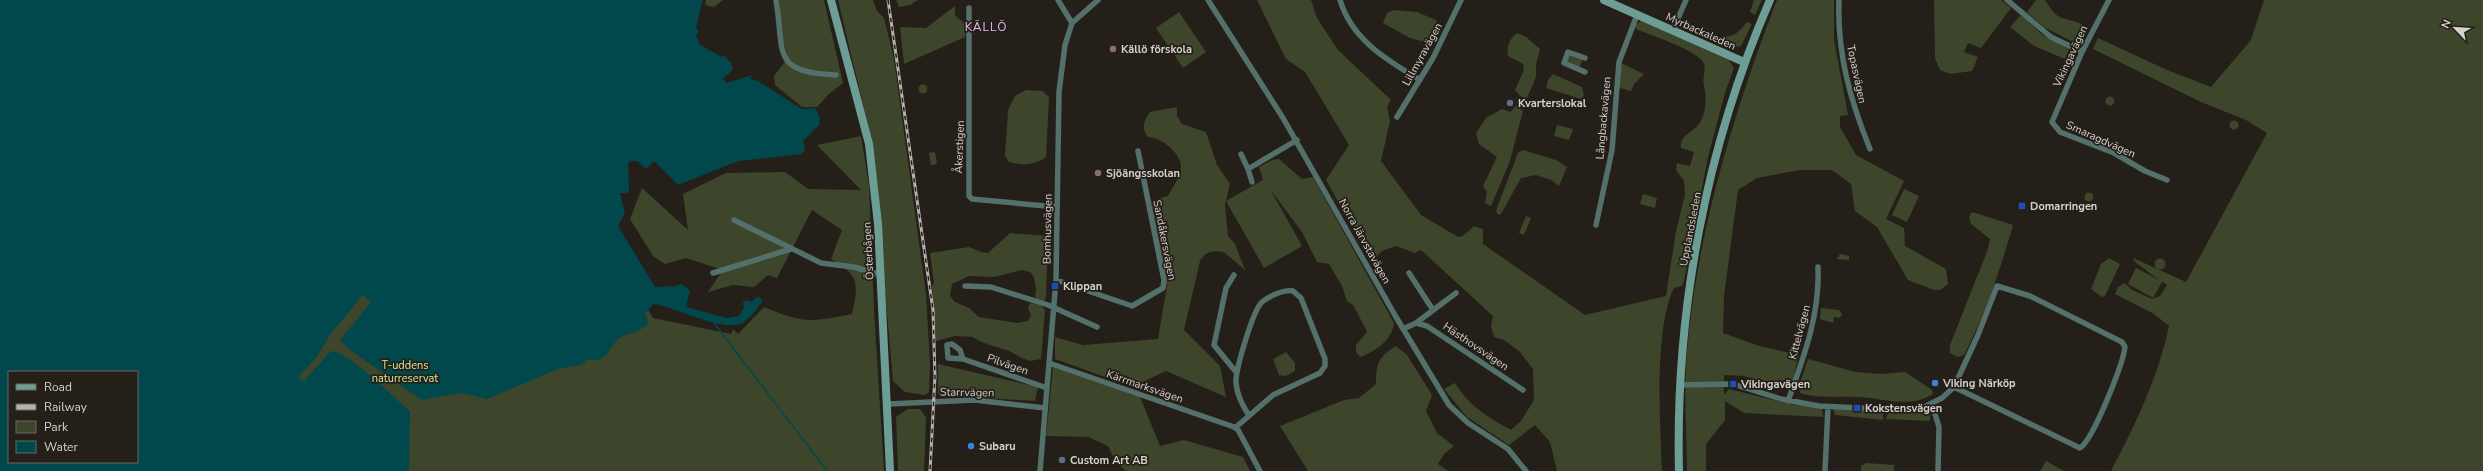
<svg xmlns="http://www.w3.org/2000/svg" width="2483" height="471" viewBox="0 0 2483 471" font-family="'Nunito Sans',sans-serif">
<rect width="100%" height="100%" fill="#251f19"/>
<path fill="#3d462a" d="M706,0H723L714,7L705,5Z
M779,0H824L843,83L829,94L817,107H802L775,85L774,76L788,58L782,38Z
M838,0H873L877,11L884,18L894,59L926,294L930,365L929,392L925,395L905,392L893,381L872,142Z
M896,0H918L910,5L899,7Z
M1257,0H1311L1317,18L1338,50L1391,100L1387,107L1390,121L1381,161L1421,215L1458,237L1463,236L1474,226L1483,229V244L1585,315L1666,296L1676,231L1685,195L1684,181L1676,170L1677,163L1690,166L1694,152L1681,148C1679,136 1693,132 1699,124C1706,115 1707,97 1704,86C1702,79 1706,70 1704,64C1700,51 1650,35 1636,29L1635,26L1641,20L1729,60L1734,68L1725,93L1708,157L1684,281L1682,286L1674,288C1654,327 1660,425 1662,471H1557L1550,442L1535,425L1509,445L1467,417L1444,389L1455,383C1468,405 1489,418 1511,430L1521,421L1534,400L1533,369L1519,351L1504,340L1494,337L1491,326L1493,316L1421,250L1415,253L1396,246L1382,251L1372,262L1326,180L1349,145L1305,72L1286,59Z
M1754,0H1762L1755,15L1750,12Z
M1777,0H1834V40L1848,115L1840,116V127L1856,155L1904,181L1886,219L1904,228L1905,246L1946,269L1948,284L1940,290H1934L1908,280L1877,227L1855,211L1851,184L1832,170H1800L1757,178L1738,190L1724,296L1723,333L1759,346L1799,355L1790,390L1744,376L1724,375V395L1729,389L1789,404L1822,408L1823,417L1744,413L1725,401V420L1706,444V471H1687C1687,437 1684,402 1686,368C1693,246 1733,113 1777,0Z
M1934,0H2001L2011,8L1981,48L1968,43L1964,52L1978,57L1972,71L1950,74L1940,70L1935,58Z
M2036,0H2045C2061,26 2063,14 2085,26L2082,37L2073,42L2044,27L2027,12Z
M2264,0H2483V471H2111C2135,425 2158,378 2169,326L2154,314L2115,294L2118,287L2125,283L2132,290L2152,299L2160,296L2167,285L2162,282L2153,298L2128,284L2136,268L2159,280L2134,261L2133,258L2186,282L2267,133L2246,120L2201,102L2093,49L2098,38L2167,70L2211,87L2251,40Z
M955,6V15L965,24V37L904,64L900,27L926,28Z
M1394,10L1417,12L1436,20L1438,26L1432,39L1425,42L1410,38L1383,23L1387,13Z
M1179,12L1206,52L1183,68L1156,28Z
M2021,15L2043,35L2069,49L2065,59L2034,46L2010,27Z
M1747,22L1752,24L1741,46L1737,47L1719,40L1722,36C1733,39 1741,30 1747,22Z
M1517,33L1526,37L1540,49L1536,64V77L1527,98L1520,96L1515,90L1524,70L1523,64L1508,56C1506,47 1510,38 1517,33Z
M1570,53L1583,59L1579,68L1566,63Z
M1621,63L1644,74L1634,84L1631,91L1620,88L1618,84Z
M1553,74L1582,87L1584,96L1581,99L1546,88L1548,80Z
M918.5 89a4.5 4.5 0 1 1 9 0a4.5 4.5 0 1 1-9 0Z
M1026,90L1042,91L1049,97L1046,157C1035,166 1021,165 1009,162L1005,156L1008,110L1015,96Z
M2105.5 101a4.5 4.5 0 1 1 9 0a4.5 4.5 0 1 1-9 0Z
M1517,105L1523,111L1510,161L1491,206L1485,203L1487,192L1483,186L1497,157L1479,144L1476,133L1486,118L1502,109L1510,112Z
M1177,107V116L1182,124L1206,132L1217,165L1230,184L1225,205L1228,236L1235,244L1245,270L1224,252C1213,250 1206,251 1200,261L1184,330L1220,366L1226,397L1166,371L1136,385V388L1055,359V337L1083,345L1158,339L1167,286L1151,201L1168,196C1172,188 1181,176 1181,167C1181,153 1161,137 1148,137C1141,129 1143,121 1150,112Z
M2229.5 125a4.5 4.5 0 1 1 9 0a4.5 4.5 0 1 1-9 0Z
M1557,125L1573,129L1569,140L1554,136Z
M861,136L869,185L874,310L884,471H291L274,380L356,267L639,295L653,318L731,334L733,329L738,334L764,307C804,324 811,322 852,314C859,283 859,275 831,259L842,230L812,210L777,278L768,275L754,287L733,285L708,292L723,270L686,258L665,264L653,256L630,219L642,188L688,230L683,194L726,173L785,172L808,189L861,190L817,145Z
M1523,150L1556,160L1567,167L1559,186L1551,180L1536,175L1521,178L1501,214L1499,215L1496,212L1498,205L1518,153Z
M935,152L937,164L931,165L929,153Z
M1279,159L1302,179L1313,177L1394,323C1392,340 1375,352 1360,357L1356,352V345L1367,332L1354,306L1347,301L1342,286L1329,264L1317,262L1302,232L1270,189L1302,246L1264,268L1226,201L1263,180L1259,167L1272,160Z
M1904,189L1919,196L1907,222L1892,215Z
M2084.5 197a4.5 4.5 0 1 1 9 0a4.5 4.5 0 1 1-9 0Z
M1643,194L1657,198L1655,208L1640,204Z
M1972,212L2013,225C2000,270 1986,313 1964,355L1958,357L1950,353V345L1988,249L1990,239L1971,224L1969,217Z
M1526,216L1531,218L1524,235L1519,233Z
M1010,233L1048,236L1046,296L1044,301L1035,298L1036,288L1034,277L1030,272L1022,270L994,277L969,276L952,284L950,296L955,302L969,308L979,317L1017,323L1028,321L1031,315L1028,308L1030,303L1041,305L1045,310L1041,359L1030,361L1022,358L1009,351L984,343L972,337L955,336L936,341L932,286L934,283L930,253L969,247L981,252L988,253Z
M1840,254L1849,256V260L1837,259Z
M2109,258L2120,264L2105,296L2102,297L2091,289L2101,264Z
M2154.5 264a5.5 5.5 0 1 1 11 0a5.5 5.5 0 1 1-11 0Z
M1821,308L1839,310L1842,314L1840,318L1834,317L1833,323L1820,319Z
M1396,346L1407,355L1432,395L1426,411L1437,433L1454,446L1444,454L1438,464L1448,471H1308L1280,426L1344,400L1359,398L1376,384C1376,364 1378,357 1396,346Z
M1286,352L1295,363V371L1286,376L1279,375L1273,359Z
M1808,359L1856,372L1881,374L1905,372L1932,390L1933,394C1910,409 1883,398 1858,397C1838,396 1820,399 1800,393L1799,386Z
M938,364L1038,387L1035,401L938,395Z
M1053,367L1140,397L1160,446L1184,440L1243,457L1250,471H1126L1116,462L1108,446L1088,437L1046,436Z
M1833,408L1883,411V420L1835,415Z
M908,409H920L926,418L924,471H898L896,417Z
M1923,410H1930V421L1886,419L1889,411L1918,412Z
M2046,461L2064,471H2040Z
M1866,463L1894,465V471H1861V466Z"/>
<path fill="#00484c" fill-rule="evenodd" d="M0,0H703C699,11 700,16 696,27L699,32L696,35L700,45L722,57L724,55L731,63L733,70L723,78L726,83L753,75L750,79L758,81L802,109L815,108L820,118L819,125L803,141L805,150L802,154L738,161L678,185L654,161L646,169L637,161H631L628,163L629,191L626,193H620L625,213L618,226L655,287L675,286L682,284L690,291L686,307L727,318L739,316L744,308L743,302L747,300L751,302L758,296L763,301C757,309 750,318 742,323C722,333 675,306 653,304L645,314L649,322C643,332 631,332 621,337C613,342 611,350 605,356C600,361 593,361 587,359L582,365L558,369L487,399L462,393L422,400L353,352L340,340L371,302L363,295L332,332L316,358L299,376L300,380L304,381L331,351C349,352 394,398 410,411L409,471H0ZM9,372H137V462H9Z"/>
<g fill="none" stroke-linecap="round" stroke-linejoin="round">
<path stroke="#00484c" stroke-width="1.5" d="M714,323L827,471"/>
<path stroke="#53706a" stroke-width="5.5" d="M776,0C785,53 770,72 836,75
M1058,0L1072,23
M1208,0L1283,118L1396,317L1449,405L1468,423L1508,449L1526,471
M1340,0C1352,40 1387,60 1420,80
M1839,0C1837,53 1850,100 1870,149
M2007,0L2051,37L2082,52
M2109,0L2082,52L2052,122L2060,132L2114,153L2145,171L2167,180
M969,8V196L972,199L1057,207
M1673,30L1686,0
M1585,72L1564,63L1568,52L1585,58
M1397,117L1433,58L1461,0
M1241,154L1248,169L1297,140
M1248,169L1252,182
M734,220L821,263L854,267L881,275
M1596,225L1612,150L1619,62L1637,15
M713,273L791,249
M1409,273L1433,310
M1234,275L1226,288L1214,345L1236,372
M1056,280L1132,306L1163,288L1164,280L1138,151
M965,286L991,287L1048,305L1097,327
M1416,323L1456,293
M1403,329L1416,323L1427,326L1523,390
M963,359L948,358L947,345L952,344L960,350L963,359L1047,388
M1049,363L1237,428L1260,471
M1680,385L1733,384L1781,399L1819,406L1905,410L1924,407L1942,398L1954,387L1978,335L1997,286L2030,296L2122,342L2125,347C2123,364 2093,440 2080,448L1954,387
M1788,401C1804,356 1820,315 1818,267
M888,404L975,400L1045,408
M1932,404L1939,427L1938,471
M1235,428L1273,395L1320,373L1325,366V359L1301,298L1293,291C1285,289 1269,296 1262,302C1253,310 1235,371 1236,383C1237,395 1242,404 1248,414
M1040,471L1056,280L1059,92L1065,45L1072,23L1098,0
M1825,471L1828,407"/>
<path stroke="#6d9e95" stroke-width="8" d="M831,0L869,144L878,224L890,471
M1604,0L1744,62
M1679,471C1675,311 1706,147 1770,0"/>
<defs>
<path id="rail" d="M888,0L933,310L935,376L930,471"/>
</defs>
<use href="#rail" stroke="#b6b2ad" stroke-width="3"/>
<use href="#rail" stroke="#251f19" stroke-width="1.5" stroke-dasharray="4.5" stroke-linecap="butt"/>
</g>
<g fill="#8d6e63" stroke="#251f19" stroke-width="1.5">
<circle cx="1113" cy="49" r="4"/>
<circle cx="1098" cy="173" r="4"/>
</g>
<g fill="#5c6f8a" stroke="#251f19" stroke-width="1.5">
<circle cx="1510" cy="103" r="4"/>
<circle cx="1062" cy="460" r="4"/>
</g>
<g fill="#1a4fb4" stroke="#251f19" stroke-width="1.5">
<rect x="2018" y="202" width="8" height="8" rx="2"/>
<rect x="1051" y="282" width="8" height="8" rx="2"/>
<rect x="1729" y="380" width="8" height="8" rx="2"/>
<rect x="1853" y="404" width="8" height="8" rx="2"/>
</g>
<g fill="#3f7fe0" stroke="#251f19" stroke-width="1.5">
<circle cx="1935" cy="383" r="4"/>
<circle cx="971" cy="446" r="4"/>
</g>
<g text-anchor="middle" stroke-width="3.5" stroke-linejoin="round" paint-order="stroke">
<g font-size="11" fill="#d5d1cc" stroke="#251f19">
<text transform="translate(1701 31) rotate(24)" y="4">Myrbackaleden</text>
<text transform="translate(1422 54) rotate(-61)" y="4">Lillmyravägen</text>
<text transform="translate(2070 56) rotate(-65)" y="4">Vikingavägen</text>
<text transform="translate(1857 74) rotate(78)" y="4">Topasvägen</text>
<text transform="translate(1603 118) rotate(-85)" y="4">Långbackavägen</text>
<text transform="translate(2101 139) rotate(24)" y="4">Smaragdvägen</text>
<text transform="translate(959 147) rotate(-88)" y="4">Åkerstigen</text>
<text transform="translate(1047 229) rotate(-89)" y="4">Bomhusvägen</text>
<text transform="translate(1690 229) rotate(-79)" y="4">Upplandsleden</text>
<text transform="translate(1165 240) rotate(79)" y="4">Sandåkersvägen</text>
<text transform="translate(1365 241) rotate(61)" y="4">Norra Järvstavägen</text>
<text transform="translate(868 251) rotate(-93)" y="4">Österbågen</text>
<text transform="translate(1799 332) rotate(-75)" y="4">Kittelvägen</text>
<text transform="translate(1476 346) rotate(34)" y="4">Hästhovsvägen</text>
<text transform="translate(1008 364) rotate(19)" y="4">Pilvägen</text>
<text transform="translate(1145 386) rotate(19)" y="4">Kärrmarksvägen</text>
<text transform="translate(967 392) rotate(1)" y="4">Starrvägen</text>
</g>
<g font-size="11" font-weight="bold" fill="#d5d1cc" stroke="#251f19" text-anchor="start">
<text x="1121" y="53">Källö förskola</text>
<text x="1518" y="107">Kvarterslokal</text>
<text x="1106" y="177">Sjöängsskolan</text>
<text x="2030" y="210">Domarringen</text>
<text x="1063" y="290">Klippan</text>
<text x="1943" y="387">Viking Närköp</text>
<text x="1741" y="388">Vikingavägen</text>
<text x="1865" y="412">Kokstensvägen</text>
<text x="979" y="450">Subaru</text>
<text x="1070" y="464">Custom Art AB</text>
</g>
<g font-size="11" fill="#cee998" stroke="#251f19">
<text x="405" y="369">T-uddens<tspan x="405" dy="13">naturreservat</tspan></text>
</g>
<g font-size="12" letter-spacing="1" fill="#e7b7f7" stroke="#251f19">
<text x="986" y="31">KÄLLÖ</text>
</g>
</g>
<rect x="8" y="371" width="130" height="92" fill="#251f19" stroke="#6b6661"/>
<rect x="16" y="384" width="20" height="6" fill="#6d9e95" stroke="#6b6661"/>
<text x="44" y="391" font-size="12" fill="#d5d1cc">Road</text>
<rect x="16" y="404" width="20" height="6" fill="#b6b2ad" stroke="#6b6661"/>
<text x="44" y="411" font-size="12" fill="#d5d1cc">Railway</text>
<rect x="16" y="421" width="20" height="12" fill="#3d462a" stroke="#6b6661"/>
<text x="44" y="431" font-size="12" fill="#d5d1cc">Park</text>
<rect x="16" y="441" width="20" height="12" fill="#00484c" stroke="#6b6661"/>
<text x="44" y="451" font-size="12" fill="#d5d1cc">Water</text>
<g transform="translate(2455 28) rotate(295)" stroke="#251f19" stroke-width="3" paint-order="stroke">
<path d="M0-3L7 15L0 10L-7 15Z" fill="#d5d1cc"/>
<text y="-6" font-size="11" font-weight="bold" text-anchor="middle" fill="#d5d1cc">N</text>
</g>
</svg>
